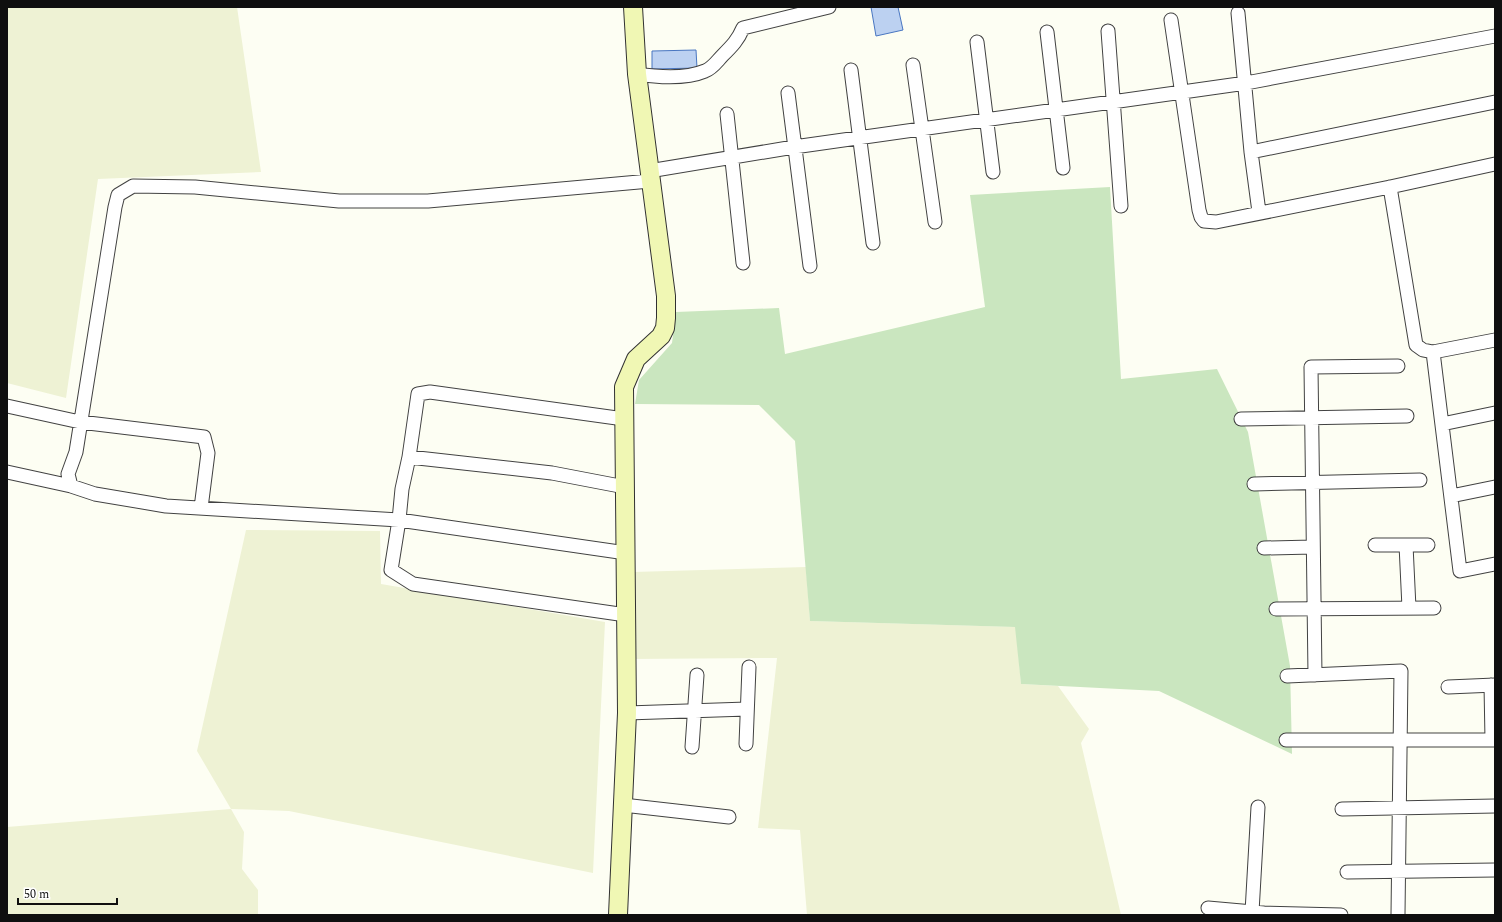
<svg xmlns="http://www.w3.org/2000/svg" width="1502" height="922" viewBox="0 0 1502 922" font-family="Spectral,serif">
<rect width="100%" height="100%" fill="#fdfef3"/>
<path fill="#eef2d4" d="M7,7H237L261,172L98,179L66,398L7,383Z
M246,530L380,531L381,584L605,622L593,873L289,811L231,809L244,832L242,869L258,890V915H7V827L231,809L197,751Z
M806,567L810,621L1016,627L1021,684L1058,686L1089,729L1081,743L1121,915H807L800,830L758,828L777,658L630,659L633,572Z"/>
<path fill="#cae6bf" d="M1110,187L1121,379L1217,369L1248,432L1290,666L1292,754L1159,691L1021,684L1015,627L810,621L795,441L759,405L635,404L639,380L672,343L676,312L779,308L785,354L985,307L970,195Z"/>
<path fill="#bcd1f1" stroke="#4976c1" d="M871,7H898L903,30L876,36Z
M696,50L697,68L652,69V51Z"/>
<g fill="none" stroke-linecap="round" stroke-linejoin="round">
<defs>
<path id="street" d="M1238,13L1251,152L1259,212
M1171,20L1199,210L1201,217L1204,221L1216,222L1390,187L1495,164
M1108,31L1121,206
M1047,32L1063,168
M977,42L993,172
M913,65L935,222
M851,70L873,243
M637,74C657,77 686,79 705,71C713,68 717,61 723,55C732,46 738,40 743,28L829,7
M788,93L810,266
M727,114L743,263
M1251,152L1495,102
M649,171L794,147L1246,83L1495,36
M1390,187L1416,345L1423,350L1433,352L1460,571L1495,564
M1433,352L1495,340
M7,406L80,422L204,437L208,453L201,508
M624,419L430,392L418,394L409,457L402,489L399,520L391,570L413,584L626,615
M1241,419L1407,416
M1442,424L1495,413
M409,457L552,473L625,487
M7,472L71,486
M1254,484L1420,480
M1451,496L1495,487
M1375,545H1406
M1264,548L1313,547
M626,553L399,520L166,506L95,494L71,486L68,474L76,452L115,207L118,195L133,186L195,187L339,201H428L650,181
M1409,608L1406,545H1428
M1276,609L1434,608
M1315,675L1311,367L1398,366
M1287,676L1401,671L1398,915
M1491,685L1492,740
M1448,687L1495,685
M627,713L747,709
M1286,740H1495
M746,744L749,667
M692,747L697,675
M623,805L729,817
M1342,809L1495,806
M1347,872L1495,870
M1208,908L1264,913L1341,915
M1252,912L1258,807"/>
<path id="secondary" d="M618,915L627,713L624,387L636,359L661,336L665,328L666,318V296L637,74L633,7"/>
</defs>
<use href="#street" stroke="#424242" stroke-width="15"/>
<use href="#secondary" stroke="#313131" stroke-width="20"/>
<use href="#street" stroke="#fff" stroke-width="13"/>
<use href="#secondary" stroke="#f0f7b4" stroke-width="18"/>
</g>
<rect width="1502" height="922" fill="none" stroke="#0f0f0f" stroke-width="16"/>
<path d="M18 898v6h99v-6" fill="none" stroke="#0f0f0f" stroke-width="2"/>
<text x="24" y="898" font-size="12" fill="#0f0f0f" stroke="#ffffff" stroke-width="3" paint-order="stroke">50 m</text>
</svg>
